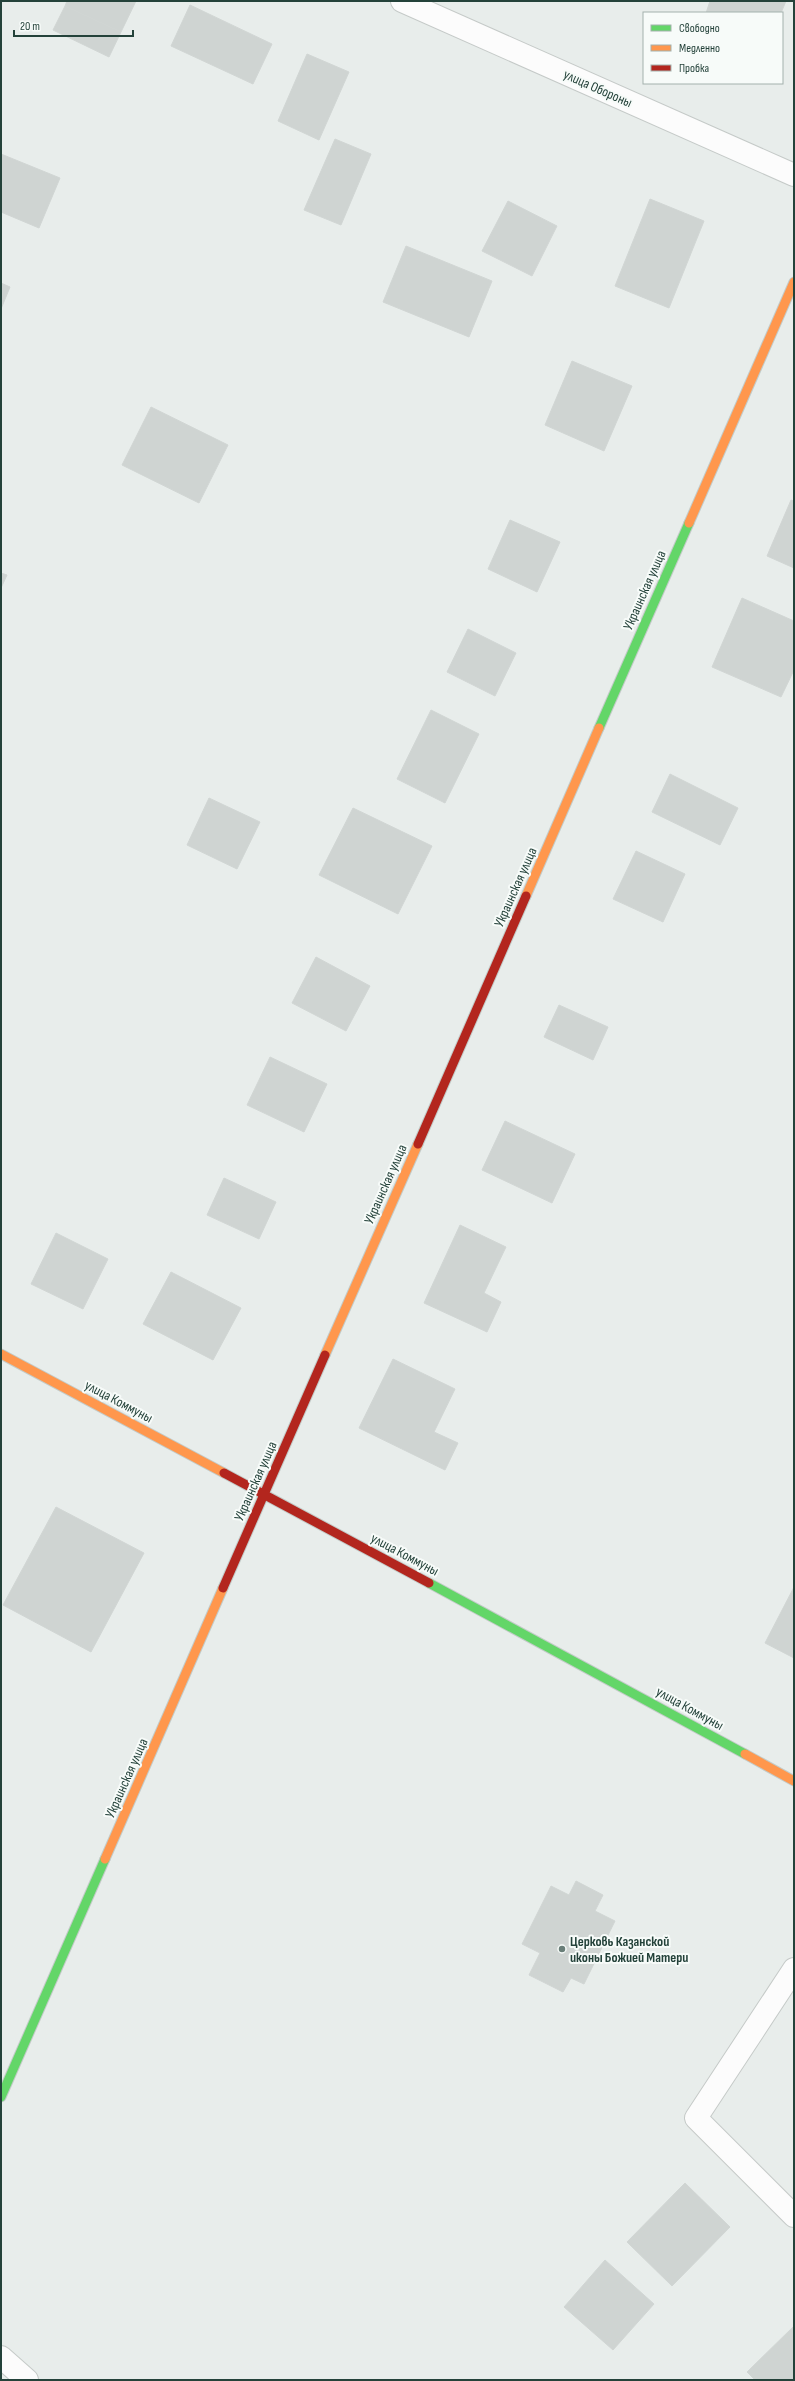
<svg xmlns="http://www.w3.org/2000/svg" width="795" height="2381" viewBox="0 0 795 2381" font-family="'Sofia Sans Condensed',sans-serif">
<rect width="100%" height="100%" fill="#e8edeb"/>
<path fill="#cfd4d2" stroke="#d1d6d4" d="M67,1H136L121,32L65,6Z
M710,1H786L781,13H706Z
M190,5L272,44L253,84L171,46Z
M65,6L121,32L109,57L53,30Z
M307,54L349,72L319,140L278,121Z
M335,139L371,154L341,225L304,210Z
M1,154L60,178L39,228L1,212Z
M650,199L704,221L669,308L615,286Z
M508,201L557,226L532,276L482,251Z
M406,246L492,281L469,337L383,302Z
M1,283L10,287L1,309Z
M572,361L632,386L604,451L545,425Z
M151,407L228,445L199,503L122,465Z
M791,500L794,501V568L767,556Z
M510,520L560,542L537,592L488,569Z
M1,573L7,575L1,588Z
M742,598L794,621V670L781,697L712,667Z
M468,629L516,653L495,696L447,672Z
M431,710L479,734L445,803L397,779Z
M670,774L738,808L720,845L652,812Z
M209,798L260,822L237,869L187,845Z
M353,808L432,846L398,914L319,875Z
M636,851L685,874L663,922L613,899Z
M316,957L370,986L346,1031L292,1003Z
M559,1005L608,1027L593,1060L544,1037Z
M270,1057L327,1084L304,1132L247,1105Z
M505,1121L575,1154L552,1203L482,1170Z
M224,1178L276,1202L259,1239L207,1215Z
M460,1225L506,1247L484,1293L501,1302L487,1332L424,1303Z
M56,1233L108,1259L83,1309L31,1284Z
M171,1272L241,1308L213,1360L143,1324Z
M393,1359L455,1389L434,1432L458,1443L445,1470L359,1428Z
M56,1507L144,1553L91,1652L3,1605Z
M794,1587V1658L765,1643Z
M576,1881L603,1895L595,1911L615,1921L584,1984L571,1978L563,1992L529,1975L540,1953L522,1944L551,1886L569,1895Z
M685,2183L730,2227L672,2286L627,2242Z
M605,2260L654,2304L613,2350L564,2307Z
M794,2326V2380H755L747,2372Z"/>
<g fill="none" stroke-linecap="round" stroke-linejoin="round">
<defs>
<path id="street" d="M402,1L794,175
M794,1969L696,2118L794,2216
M1,2357L27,2380"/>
<path id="fast" d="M599,728L689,523
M429,1583L745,1754
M1,2097L105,1859"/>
<path id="slow" d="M689,523L794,282
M526,896L599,728
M1,1354L224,1473
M325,1355L418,1144
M745,1754L794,1781
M105,1859L223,1588"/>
<path id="jam" d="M418,1144L526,896
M224,1473L429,1583
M223,1588L325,1355"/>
</defs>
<use href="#street" stroke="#c5cac8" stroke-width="24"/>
<use href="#fast" stroke="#c3cbc8" stroke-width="11"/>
<use href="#slow" stroke="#c3cbc8" stroke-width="11"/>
<use href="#jam" stroke="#c3cbc8" stroke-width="11"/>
<use href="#street" stroke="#fcfcfc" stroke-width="22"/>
<use href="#fast" stroke="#63d668" stroke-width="9"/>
<use href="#slow" stroke="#ff974d" stroke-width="9"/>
<use href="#jam" stroke="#b3261e" stroke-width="9"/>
</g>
<circle fill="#697e78" stroke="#f7fbf9" stroke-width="1.5" cx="562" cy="1949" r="4"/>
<g text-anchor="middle" stroke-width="4" stroke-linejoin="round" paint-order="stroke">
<g font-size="14" fill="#24423a" stroke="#f7fbf9">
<text transform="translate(598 88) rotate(24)" y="5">улица Обороны</text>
<text transform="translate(644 590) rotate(-66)" y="5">Украинская улица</text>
<text transform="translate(515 887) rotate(-66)" y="5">Украинская улица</text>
<text transform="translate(385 1184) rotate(-66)" y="5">Украинская улица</text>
<text transform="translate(119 1401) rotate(28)" y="5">улица Коммуны</text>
<text transform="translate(255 1481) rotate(-66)" y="5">Украинская улица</text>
<text transform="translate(405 1554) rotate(28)" y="5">улица Коммуны</text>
<text transform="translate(690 1708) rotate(29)" y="5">улица Коммуны</text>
<text transform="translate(126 1778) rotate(-66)" y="5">Украинская улица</text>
</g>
<g font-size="14" font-weight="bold" fill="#24423a" stroke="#f7fbf9" text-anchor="start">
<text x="570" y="1946">Церковь Казанской<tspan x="570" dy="16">иконы Божией Матери</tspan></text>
</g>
</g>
<rect width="795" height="2381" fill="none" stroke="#24423a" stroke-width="4"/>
<rect x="643" y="12" width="140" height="72" fill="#f7fbf9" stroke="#a3b1ad"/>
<rect x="651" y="25" width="20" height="6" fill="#63d668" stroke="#a3b1ad"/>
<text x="679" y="32" font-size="12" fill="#24423a">Свободно</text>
<rect x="651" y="45" width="20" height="6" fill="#ff974d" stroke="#a3b1ad"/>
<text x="679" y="52" font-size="12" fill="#24423a">Медленно</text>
<rect x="651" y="65" width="20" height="6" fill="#b3261e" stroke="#a3b1ad"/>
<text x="679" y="72" font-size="12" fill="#24423a">Пробка</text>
<path d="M14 30v6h119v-6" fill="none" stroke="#24423a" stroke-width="2"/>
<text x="20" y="30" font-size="12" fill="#24423a" stroke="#f7fbf9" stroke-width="3" paint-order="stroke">20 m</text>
</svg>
